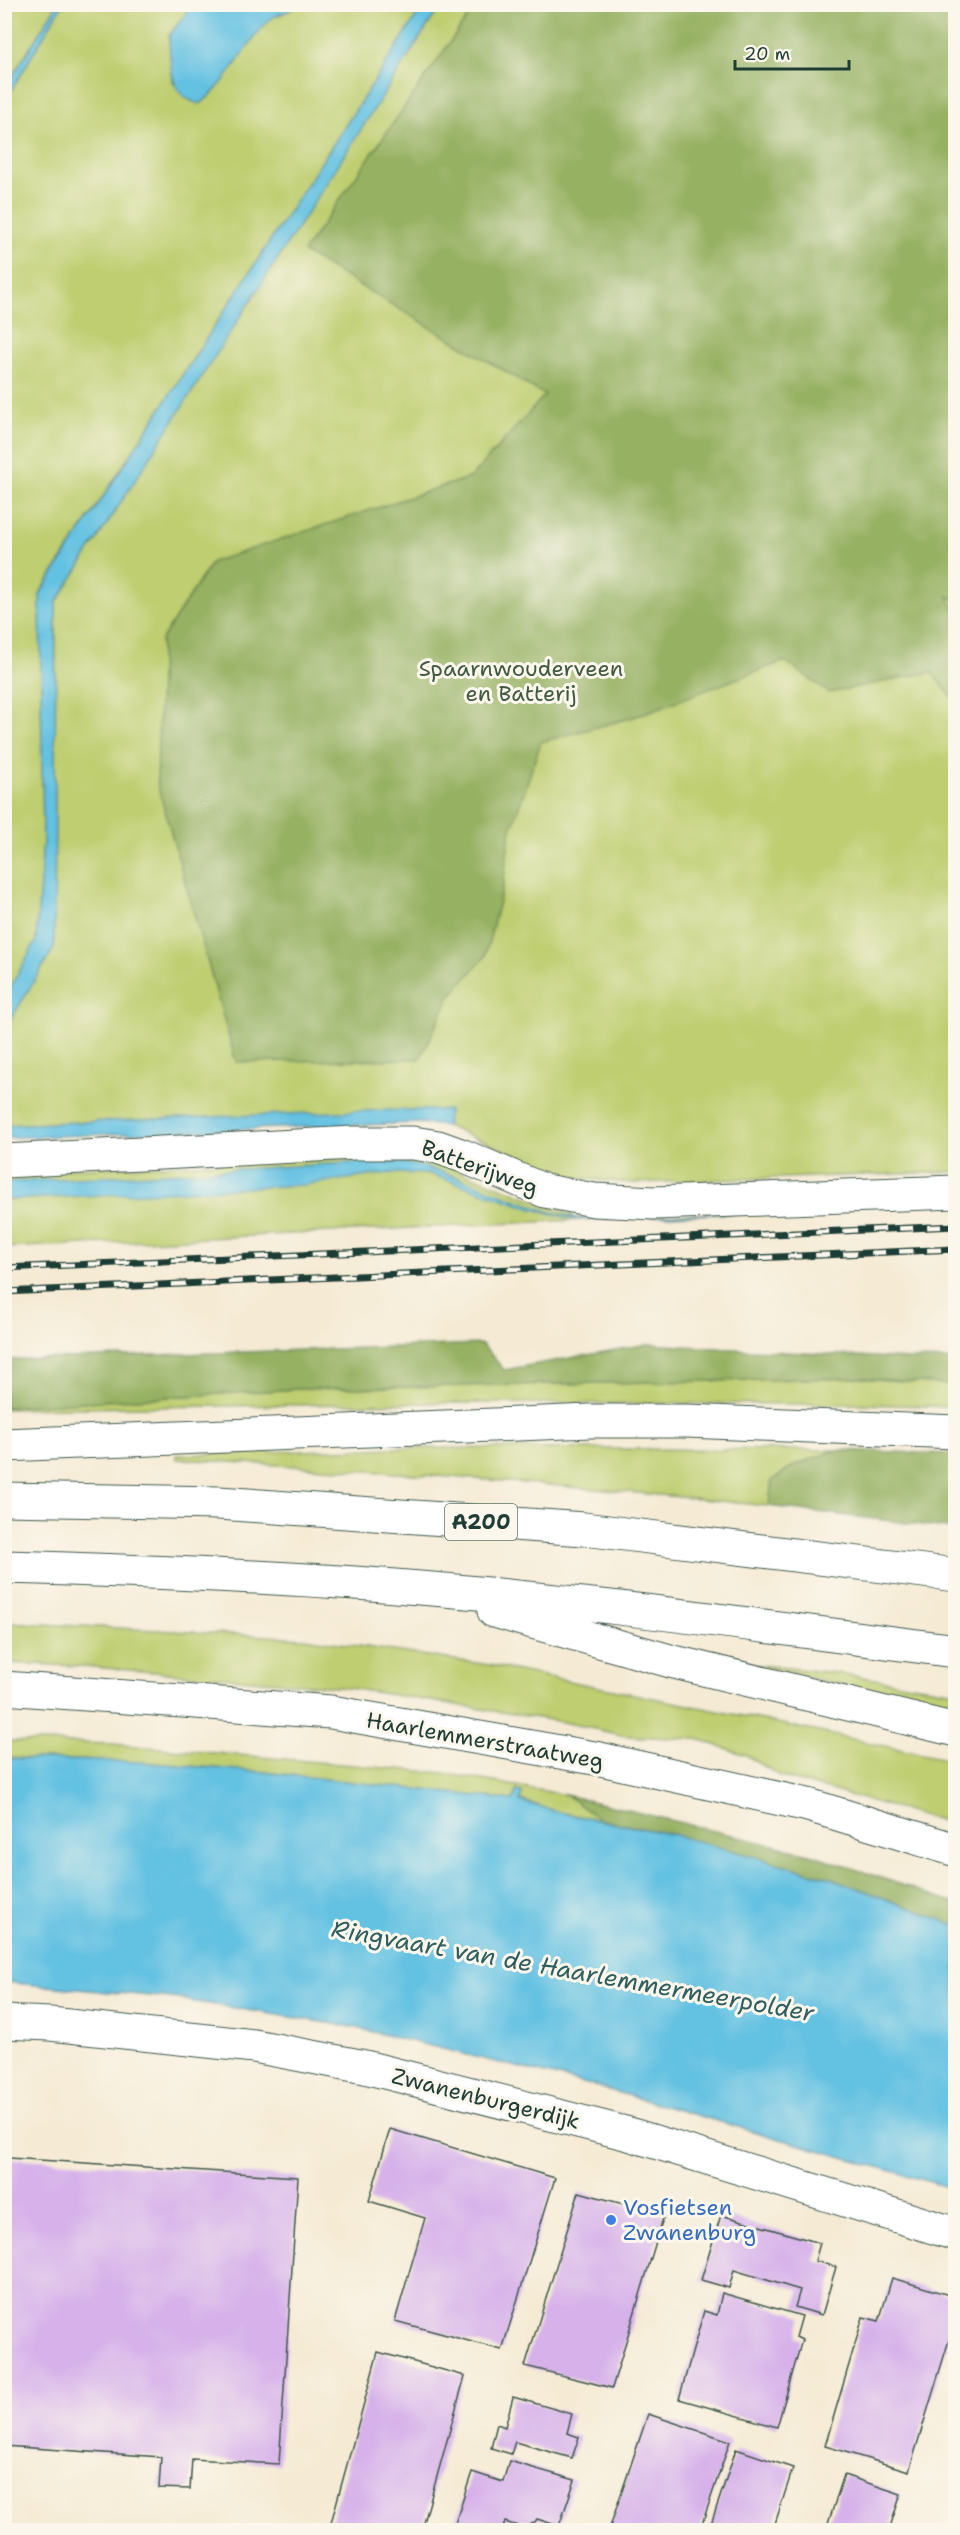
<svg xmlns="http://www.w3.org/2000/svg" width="960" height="2535" viewBox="0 0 960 2535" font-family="'Shantell Sans',sans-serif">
<rect width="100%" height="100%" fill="#fbf7ec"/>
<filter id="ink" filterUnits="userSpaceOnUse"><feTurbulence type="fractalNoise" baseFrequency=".0167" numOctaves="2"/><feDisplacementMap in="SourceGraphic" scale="12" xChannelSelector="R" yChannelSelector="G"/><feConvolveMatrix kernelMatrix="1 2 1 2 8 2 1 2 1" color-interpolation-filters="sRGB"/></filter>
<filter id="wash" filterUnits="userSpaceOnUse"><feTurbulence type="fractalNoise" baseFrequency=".008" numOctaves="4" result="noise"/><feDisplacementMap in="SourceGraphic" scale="24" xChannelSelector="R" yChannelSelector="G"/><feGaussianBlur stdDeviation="1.35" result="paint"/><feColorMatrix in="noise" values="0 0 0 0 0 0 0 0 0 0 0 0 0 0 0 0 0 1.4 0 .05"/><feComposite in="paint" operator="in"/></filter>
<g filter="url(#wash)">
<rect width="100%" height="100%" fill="#f5ebd5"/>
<path fill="#bece70" stroke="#6e8652" stroke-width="1.5" d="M5,4L57,5L5,88L4,5Z
M62,5H192L169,36L173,83L200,104C230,82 243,46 269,20C277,13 290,13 297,5H424L40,593L43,841L36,941L5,997V101Z
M441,5H955V1172L632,1183L573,1178L446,1126L448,1110L5,1125L4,1029L54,948L56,603Z
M418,1155L573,1215L576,1220L5,1248L4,1171Z
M863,1378L956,1385L955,1407L865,1404L433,1403L5,1409V1407L297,1389Z
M394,1448L837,1450L795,1465L772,1480L769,1506C572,1485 375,1470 177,1459L176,1455Z
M5,1622L304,1638L489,1665L768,1721L955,1761V1824L780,1776L746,1755L697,1739L626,1736L563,1722L349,1688L80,1666L5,1663Z
M749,1664L837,1673L955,1692V1711Z
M5,1741L112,1744L443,1773L566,1795L601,1820L562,1813L520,1800L522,1792L516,1791L513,1800L263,1772L139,1762L5,1758Z"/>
<path fill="#96b162" stroke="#5a774b" stroke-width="1.5" d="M476,5H955V600L948,596L955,612V701L931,672L829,693L785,661L634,717L541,742L510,833L503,885L485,957L450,996L420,1059L236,1062L157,783L161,640L212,562L471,477L545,395L303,252Z
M482,1344L504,1370L648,1344L908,1359L955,1360V1385L863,1378L297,1389L5,1407V1360Z
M837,1450L955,1454V1529L769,1506L772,1480L795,1465Z
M566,1795L814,1855L955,1903V1925L831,1878L675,1835L601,1820Z"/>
<path fill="#64c1e2" stroke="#427f8b" stroke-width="1.5" d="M57,5H62L5,101V88Z
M192,5V4L297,5C290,13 277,13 269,20C243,46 230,82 200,104C167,96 171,64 169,36Z
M424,5H441L56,603L54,948L5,1029V997L36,941L43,841L40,594Z
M387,1110H449L446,1126L420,1123L5,1138V1125Z
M385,1161C452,1164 512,1207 579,1218L782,1211L576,1220L529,1208L430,1174L390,1173L303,1185L5,1200V1182Z
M5,1758L139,1762L263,1772L513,1800L516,1791L522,1792L520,1801L562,1813L675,1835L831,1878L955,1925V2189L595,2086L353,2027L172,1998L5,1982Z"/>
<g id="blocks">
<path fill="#d6b1ea" d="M390,2129L555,2178L502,2350L395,2321L425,2218L369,2201Z
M9,2158L298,2177L279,2464L192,2459L190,2489L159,2488L161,2457L4,2446V2235Z
M579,2192L664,2215L612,2388L525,2366Z
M721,2215L820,2243L815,2261L836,2267L822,2315L795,2307L800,2290L734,2270L729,2288L701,2280Z
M892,2278L956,2297V2317L909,2471L825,2446L863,2317L879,2321Z
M722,2293L802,2316L796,2337L802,2340L777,2427L679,2399L704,2311L717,2315Z
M378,2352L465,2376L422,2530H329Z
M513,2397L572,2414L567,2433L579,2437L572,2458L515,2442L511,2454L491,2448L497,2424L505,2427Z
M648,2414L730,2441L700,2530H609Z
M736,2449L793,2468L773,2530H709Z
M509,2461L575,2480L559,2526L537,2519L535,2522L524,2528L505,2522L502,2530H453L472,2472L503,2482Z
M844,2475L901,2494L889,2530H826Z"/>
</g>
</g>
<g filter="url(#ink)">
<use href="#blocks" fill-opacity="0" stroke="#3f574c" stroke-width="1.5"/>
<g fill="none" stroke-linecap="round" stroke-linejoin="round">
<defs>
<path id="minor" d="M4,1161L354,1143H413L438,1147L463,1156L545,1191L594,1200L654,1203L956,1192"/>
<path id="tertiary" d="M4,2022L50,2024L254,2046L365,2067L629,2134L956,2234"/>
<path id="secondary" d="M4,1688L331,1712L600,1759L808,1805L956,1850"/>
<path id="motorway" d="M4,1445L590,1421H687L956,1432
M4,1499L219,1503L584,1529L956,1575
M4,1567C139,1571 273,1576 407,1587C591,1601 773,1628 956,1651
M494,1611L670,1661L956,1730"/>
</defs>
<use href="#minor" stroke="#3f574c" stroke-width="35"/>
<use href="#tertiary" stroke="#3f574c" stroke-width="35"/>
<use href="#secondary" stroke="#3f574c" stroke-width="35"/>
<use href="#motorway" stroke="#3f574c" stroke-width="35"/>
<use href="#minor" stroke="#fff" stroke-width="33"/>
<use href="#tertiary" stroke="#fff" stroke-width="33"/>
<use href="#secondary" stroke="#fff" stroke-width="33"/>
<use href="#motorway" stroke="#fff" stroke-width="33"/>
<defs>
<path id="rail" d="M4,1268L956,1226
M4,1292L956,1249"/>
</defs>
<use href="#rail" stroke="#1f3d34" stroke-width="7"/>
<use href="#rail" stroke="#fbf7ec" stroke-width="4.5" stroke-dasharray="14" stroke-linecap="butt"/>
</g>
</g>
<circle fill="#3f7fe0" stroke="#fbf7ec" stroke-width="2" cx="611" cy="2220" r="6"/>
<g text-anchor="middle" stroke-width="6" stroke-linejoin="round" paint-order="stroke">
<rect fill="#fbf7ec" stroke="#61756b" stroke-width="1.5" x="445" y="1504" width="72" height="36" rx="4.5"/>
<g font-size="21" font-weight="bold" fill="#1f3d34">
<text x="481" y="1529">A200</text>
</g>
<g font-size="22" fill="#3f5a40" stroke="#fbf7ec">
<text x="521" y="676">Spaarnwouderveen<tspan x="521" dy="25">en Batterij</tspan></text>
</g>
<g font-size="22" fill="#1f3d34" stroke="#fbf7ec">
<text transform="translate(480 1167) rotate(20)" y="8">Batterijweg</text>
<text transform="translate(485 1740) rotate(10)" y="8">Haarlemmerstraatweg</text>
<text transform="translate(486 2098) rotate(14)" y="8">Zwanenburgerdijk</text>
</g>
<g font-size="22" fill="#366cbe" stroke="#fbf7ec" text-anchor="start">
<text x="623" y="2215">Vosfietsen<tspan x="623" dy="25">Zwanenburg</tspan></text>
</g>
<g font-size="24" font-style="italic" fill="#305e60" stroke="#fbf7ec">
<text transform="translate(573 1971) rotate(10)" y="8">Ringvaart van de Haarlemmermeerpolder</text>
</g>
</g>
<rect width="960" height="2535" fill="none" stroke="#fbf7ec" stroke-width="24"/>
<path d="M735 60v9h114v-9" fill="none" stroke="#1f3d34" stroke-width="3"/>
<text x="744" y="60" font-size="18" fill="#1f3d34" stroke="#fbf7ec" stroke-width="4.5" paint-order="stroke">20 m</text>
</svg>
